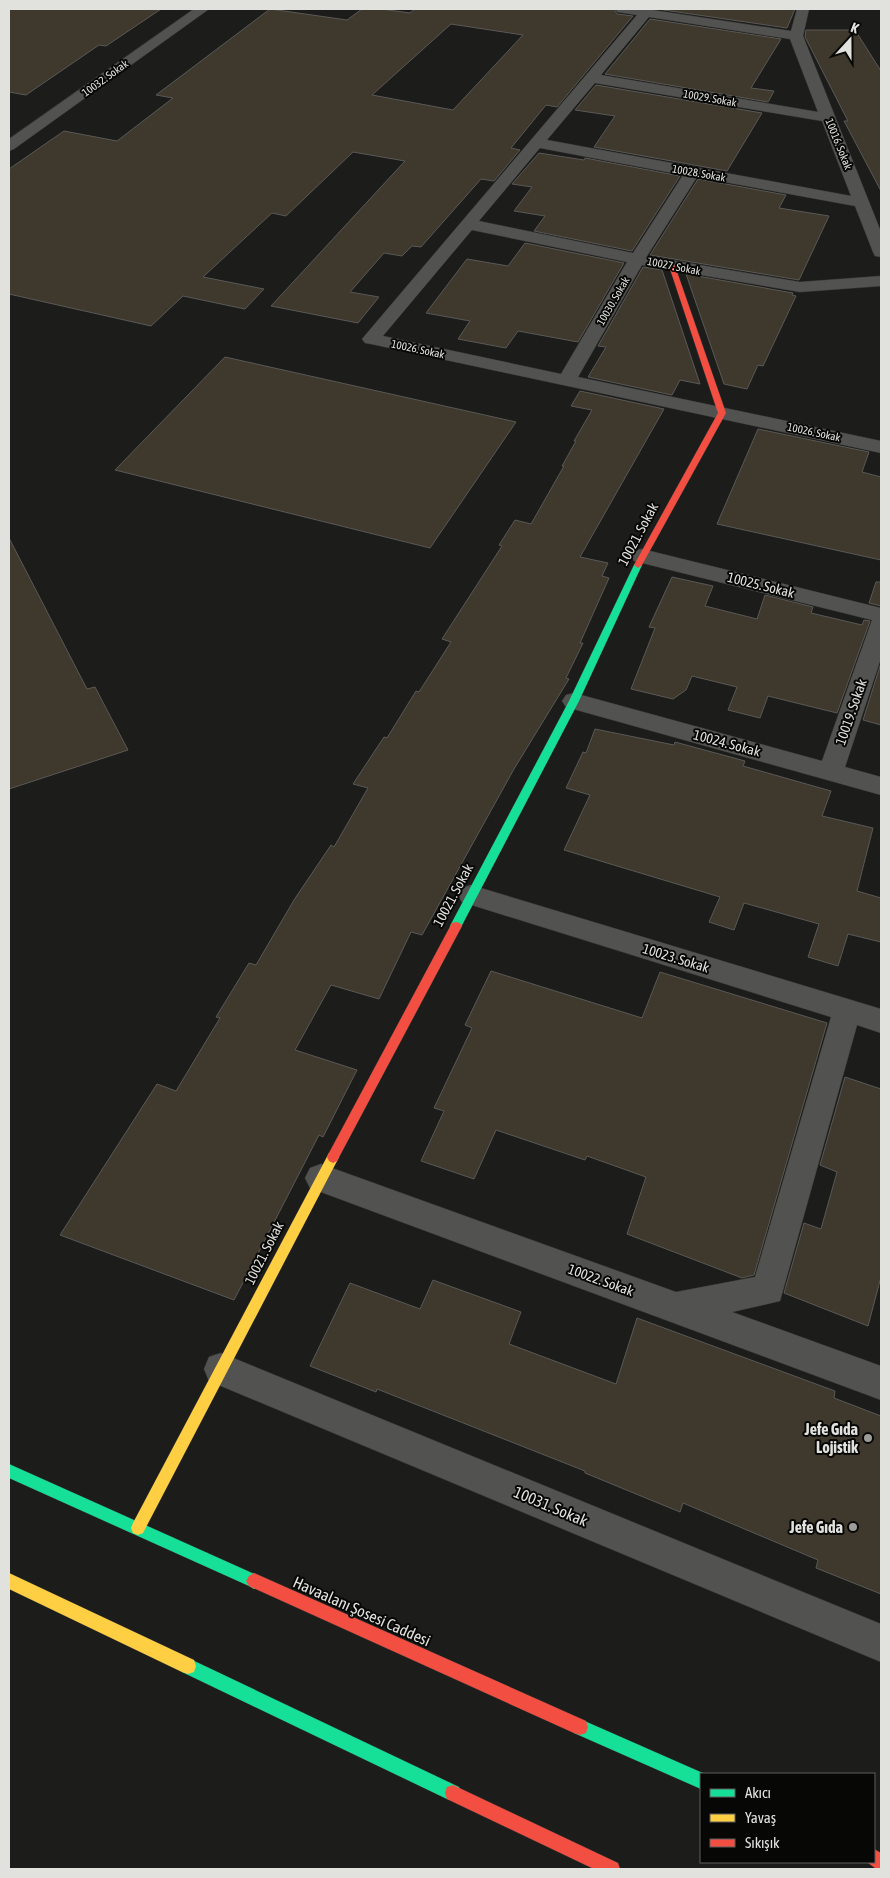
<svg xmlns="http://www.w3.org/2000/svg" width="890" height="1878" viewBox="0 0 890 1878" font-family="'Asap Condensed',sans-serif">
<rect width="100%" height="100%" fill="#1c1c1a"/>
<path fill="#3e382d" stroke="#5a5957" fill-rule="evenodd" d="M9,9H161L106,46L99,45L26,95L9,92Z
M270,9L347,20L362,9H381L410,13L415,9H614L617,14L633,16L557,107L546,105L511,148L520,150L494,181L481,179L421,247L412,246L402,256L384,253L350,292L379,297L358,323L271,306L405,161L353,152L286,216L272,213L203,277L264,289L245,309L183,296L151,326L9,294V169L64,131L117,141L173,98L156,95ZM451,24L523,35L453,110L372,95Z
M657,9H795L787,28Z
M650,19L781,39L751,88L774,91L768,102L605,74Z
M806,30H855L881,71V191L844,121H848L805,37Z
M596,85L762,113L727,171L594,147L615,116L575,110Z
M539,153L584,160L585,158L680,176L632,251L534,231L545,216L514,211L532,187L512,184Z
M698,179L786,195L779,208L829,216L799,280L650,255Z
M525,243L624,263L578,342L518,331L506,348L458,339L470,321L426,313L467,259L508,266Z
M643,267L662,270L700,384L680,380L672,395L588,377L606,347L598,346Z
M686,274L793,293L792,295L796,296L763,366L758,365L747,389L724,384Z
M225,357L516,422L430,548L115,470Z
M580,391L664,409L580,557L608,563L602,576L609,578L580,643H583L566,678L569,679L514,769L422,935L411,932L379,999L331,985L295,1050L357,1070L323,1137L319,1135L234,1300L60,1235L157,1084L176,1091L220,1018L216,1017L249,963L256,965L294,900L331,845L334,847L368,788L353,784L384,737L387,738L416,691L419,692L451,642L442,639L502,546L499,545L515,520L531,524L564,466H562L576,441H574L592,410L571,406Z
M758,429L869,452L862,472L881,477V560L717,524Z
M9,538L87,689L95,687L128,750L9,789Z
M672,577L713,586L705,606L757,619L765,595L813,607L811,613L862,625L864,620L870,621L837,713L768,696L760,718L728,710L737,687L692,676L686,690L673,699L631,689L655,628L649,627Z
M876,582H881V606L869,603Z
M881,663V725L863,720Z
M595,729L674,745L675,742L745,761L743,766L831,791L822,816L873,828L857,891L881,898V942L848,934L838,966L808,957L819,924L744,903L734,930L709,922L720,897L564,850L590,795L566,788L583,752L586,753Z
M491,971L642,1018L660,972L827,1023L754,1275L742,1278L627,1234L646,1177L587,1156L585,1160L496,1130L474,1179L421,1161L444,1111L434,1108L472,1028L465,1025Z
M845,1077L881,1089V1277L868,1326L784,1293L804,1223L821,1229L837,1172L820,1165Z
M433,1280L521,1312L509,1344L616,1384L637,1318L835,1391L834,1398L881,1416V1594L816,1568L818,1560L683,1503L680,1512L585,1473V1471L377,1389L376,1392L310,1366L350,1283L420,1309Z"/>
<g fill="none" stroke-linecap="round" stroke-linejoin="round">
<defs>
<path id="street" d="M194,9H209L14,149L9,151V139Z
M616,9H646L791,31L797,9H809L803,36L881,232V257L875,256L873,252L855,206L697,177L647,256L800,282L881,276V286L800,292L642,265L578,377L881,441V453L371,344L365,343L362,339L637,15L617,12ZM649,17L790,39L818,112L601,75ZM595,83L822,121L851,196L547,140ZM540,148L683,175L633,253L479,221ZM472,230L627,262L561,374L383,336Z
M642,549L881,608V658L845,767L881,777V795L566,707L562,701L566,695L574,693L822,761L872,620L634,561L631,556L634,551Z
M471,885L881,1009V1033L857,1025L780,1301L732,1312L881,1366V1400L310,1188L305,1178L310,1168L321,1164L676,1292L755,1277L831,1017L462,902L458,895L462,888Z
M221,1353L881,1624V1662L209,1381L204,1369L209,1357Z"/>
<path id="fast" d="M638,562L642,565L579,701L460,929H452L450,926L569,701L634,565Z
M9,1464L259,1576L262,1581L259,1586L254,1589L249,1586L9,1478Z
M188,1658L459,1787L461,1793L459,1799L453,1801L447,1799L182,1672L180,1666L182,1660Z
M580,1719L705,1774H701V1789L574,1733L572,1727L574,1721Z"/>
<path id="slow" d="M333,1151L337,1153L339,1157L337,1161L143,1533L138,1535L133,1533L131,1528L133,1523L329,1153Z
M9,1573L194,1660L196,1666L194,1672L188,1674L182,1672L9,1589Z"/>
<path id="jam" d="M672,264L675,266L726,413L642,565L638,568L634,565L718,413L669,266Z
M456,922L460,923L462,926L337,1161L333,1163L329,1161L327,1157L329,1153L452,923Z
M254,1573L586,1721L588,1727L586,1733L580,1735L574,1733L249,1586L246,1581L249,1576Z
M453,1785L618,1863L620,1869H594L447,1799L445,1793L447,1787Z
M874,1849L881,1853V1869L875,1868L867,1862H874Z"/>
</defs>
<use href="#street" stroke="#363634" stroke-width="1"/>
<use href="#fast" stroke="#363634" stroke-width="1"/>
<use href="#slow" stroke="#363634" stroke-width="1"/>
<use href="#jam" stroke="#363634" stroke-width="1"/>
<use href="#street" fill="#525251" fill-rule="evenodd"/>
<use href="#fast" fill="#16e098" fill-rule="evenodd"/>
<use href="#slow" fill="#ffcf43" fill-rule="evenodd"/>
<use href="#jam" fill="#f24e42" fill-rule="evenodd"/>
</g>
<g fill="#9c9c99" stroke="#070706" stroke-width="2">
<circle cx="868" cy="1438" r="5"/>
<circle cx="853" cy="1527" r="5"/>
</g>
<g text-anchor="middle" stroke-width="4" stroke-linejoin="round" paint-order="stroke">
<g font-size="11" fill="#e1e1de" stroke="#070706">
<text transform="translate(105 78) rotate(-36)" y="4">10032. Sokak</text>
<text transform="translate(710 98) rotate(10)" y="4">10029. Sokak</text>
<text transform="translate(839 144) rotate(68)" y="4">10016. Sokak</text>
<text transform="translate(699 173) rotate(10)" y="4">10028. Sokak</text>
<text transform="translate(674 266) rotate(11)" y="4">10027. Sokak</text>
<text transform="translate(613 301) rotate(-60)" y="4">10030. Sokak</text>
<text transform="translate(418 349) rotate(12)" y="4">10026. Sokak</text>
<text transform="translate(814 432) rotate(12)" y="4">10026. Sokak</text>
</g>
<g font-size="14" fill="#e1e1de" stroke="#070706">
<text transform="translate(638 534) rotate(-62)" y="5">10021. Sokak</text>
<text transform="translate(761 585) rotate(14)" y="5">10025. Sokak</text>
<text transform="translate(851 712) rotate(-71)" y="5">10019. Sokak</text>
<text transform="translate(727 743) rotate(15)" y="5">10024. Sokak</text>
<text transform="translate(453 895) rotate(-62)" y="5">10021. Sokak</text>
<text transform="translate(676 958) rotate(17)" y="5">10023. Sokak</text>
<text transform="translate(264 1253) rotate(-63)" y="5">10021. Sokak</text>
<text transform="translate(601 1280) rotate(20)" y="5">10022. Sokak</text>
</g>
<g font-size="16" font-weight="bold" fill="#e1e1de" stroke="#070706" text-anchor="end">
<text x="858" y="1435">Jefe Gıda<tspan x="858" dy="18">Lojistik</tspan></text>
<text x="843" y="1533">Jefe Gıda</text>
</g>
<g font-size="16" fill="#e1e1de" stroke="#070706">
<text transform="translate(551 1506) rotate(23)" y="6">10031. Sokak</text>
<text transform="translate(362 1611) rotate(24)" y="6">Havaalanı Şosesi Caddesi</text>
</g>
</g>
<rect width="890" height="1878" fill="none" stroke="#e1e1de" stroke-width="20"/>
<rect x="700" y="1773" width="175" height="90" fill="#070706" stroke="#5e5e5c"/>
<rect x="710" y="1789" width="25" height="8" fill="#16e098" stroke="#5e5e5c"/>
<text x="745" y="1798" font-size="15" fill="#e1e1de">Akıcı</text>
<rect x="710" y="1814" width="25" height="8" fill="#ffcf43" stroke="#5e5e5c"/>
<text x="745" y="1823" font-size="15" fill="#e1e1de">Yavaş</text>
<rect x="710" y="1839" width="25" height="8" fill="#f24e42" stroke="#5e5e5c"/>
<text x="745" y="1848" font-size="15" fill="#e1e1de">Sıkışık</text>
<g transform="translate(850 40) rotate(21)" stroke="#070706" stroke-width="4" paint-order="stroke">
<path d="M0-4L9 19L0 12L-9 19Z" fill="#e1e1de"/>
<text y="-8" font-size="14" font-weight="bold" text-anchor="middle" fill="#e1e1de">K</text>
</g>
</svg>
